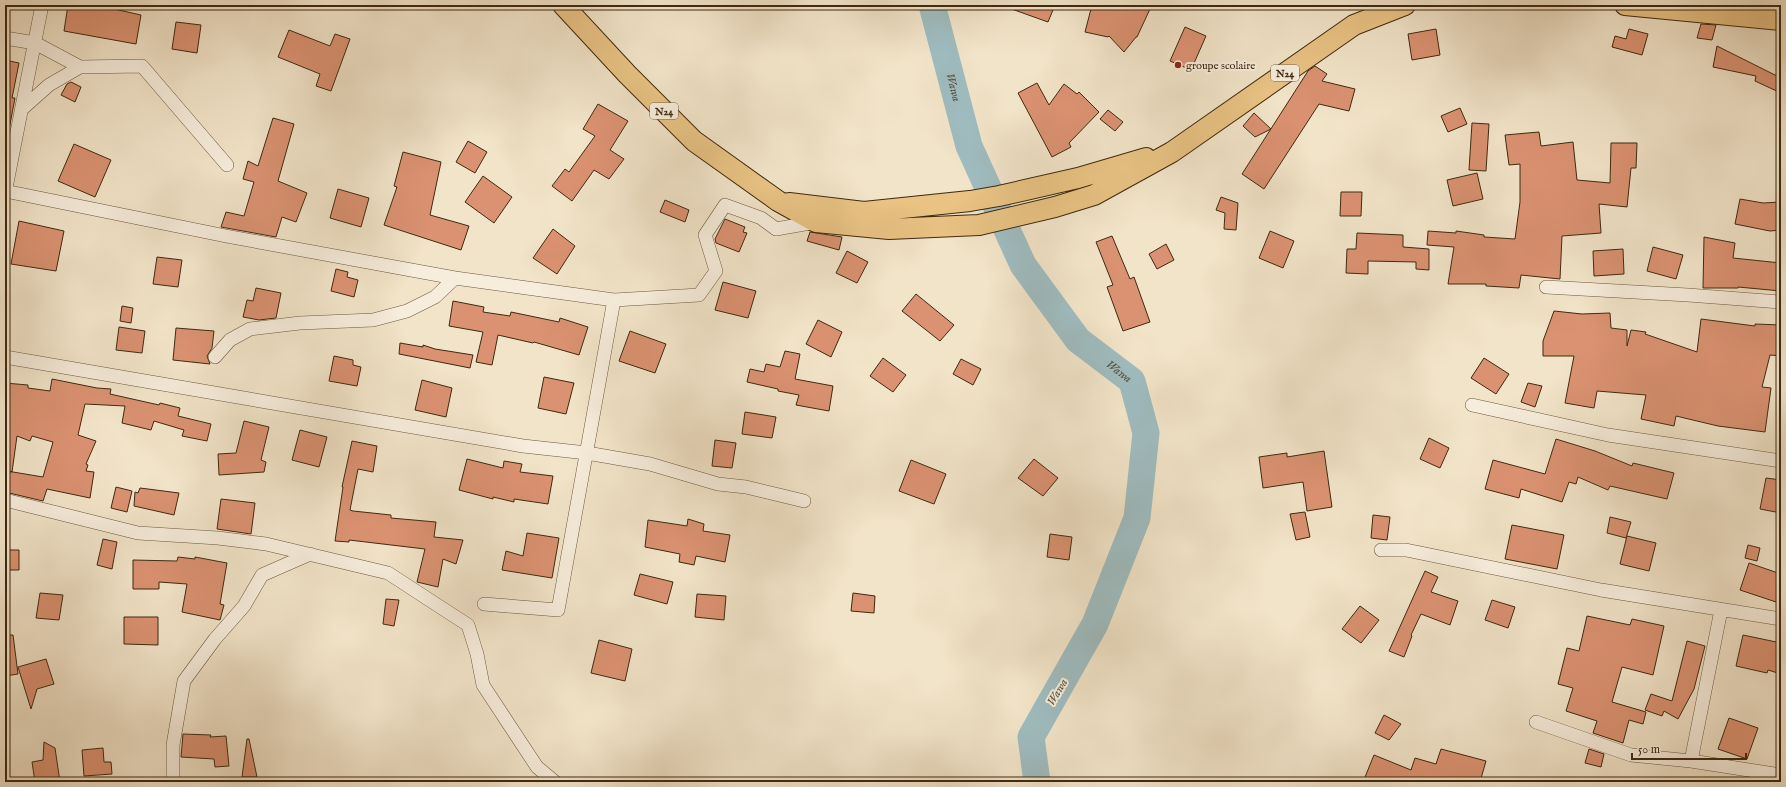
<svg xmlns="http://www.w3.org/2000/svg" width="1786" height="787" viewBox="0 0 1786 787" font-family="'IM FELL English',serif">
<rect width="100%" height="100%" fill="#f2e4c9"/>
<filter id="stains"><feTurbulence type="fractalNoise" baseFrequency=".005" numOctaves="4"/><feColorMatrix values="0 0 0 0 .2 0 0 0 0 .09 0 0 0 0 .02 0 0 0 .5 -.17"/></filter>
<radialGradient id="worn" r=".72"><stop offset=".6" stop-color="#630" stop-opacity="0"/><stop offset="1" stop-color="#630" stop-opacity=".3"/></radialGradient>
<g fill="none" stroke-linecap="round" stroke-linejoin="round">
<path stroke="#9fbcc0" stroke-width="27" id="s1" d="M932,5L969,146L1023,265L1078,340L1132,381L1146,433L1137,518L1095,624L1031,737L1037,782"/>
</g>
<path fill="#db9272" stroke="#3f290f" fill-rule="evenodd" d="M68,5H115L114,9L141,15L136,44L64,31Z
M1006,5H1055L1048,22L1006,7Z
M1092,5H1142L1150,9L1137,37H1136L1124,52L1109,36L1108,37L1085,32Z
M176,22L201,25L197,53L172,49Z
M1701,24L1716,25L1712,40L1697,38Z
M1185,27L1206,36L1191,70L1170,61Z
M1436,29L1440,55L1412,60L1408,34Z
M1629,29L1648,34L1642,55L1612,47L1615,36L1626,39Z
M289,30L330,46L335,34L350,39L331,91L316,86L320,74L278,57Z
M1717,46L1781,78V93L1755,81L1756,76L1713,67Z
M5,60L19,63L12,98H15L7,140H5Z
M1315,66L1327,74L1322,81L1355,89L1349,111L1319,104L1264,189L1242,174L1308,71Z
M71,82L81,87L75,102L61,95L67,84Z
M1037,83L1049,105L1064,84L1077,94L1079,92L1099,112L1069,143L1071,147L1052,157L1018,93Z
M598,104L628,121L610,150L624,159L609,179L594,170L572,201L552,186L565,169L569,172L595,136L583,129Z
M1460,108L1467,124L1448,132L1441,116Z
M1108,110L1123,122L1115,131L1100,119Z
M1254,113L1271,129L1255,137L1243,126Z
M273,118L294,124L278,181L307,193L296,222L282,217L276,237L221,227L226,212L244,216L254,182L243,179L248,161L258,166Z
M1472,123L1489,124L1486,171L1469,170Z
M1539,132L1541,146L1573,142L1577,180L1610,183L1611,143H1637L1636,168H1631L1627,207L1599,204L1601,233L1562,236L1560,279L1521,275L1519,288L1486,286V284H1448L1454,247L1427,245L1428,231L1456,233V231L1484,235V237L1515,239L1520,202V164L1509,165L1505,135Z
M468,141L487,152L475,173L456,162Z
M74,144L111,160L95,197L58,181Z
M403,152L441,162L430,215L469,226L461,250L384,225L397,187L394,186Z
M1477,173L1483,199L1453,206L1447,180Z
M483,176L512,197L494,223L465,202Z
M338,189L369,198L361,227L330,218Z
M1341,192H1362L1361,216H1340Z
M1221,197L1238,203L1236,230L1224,229L1225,213L1216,210Z
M1740,199L1763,203L1781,202V230L1770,231L1735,224Z
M665,200L689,210L685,222L660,212Z
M725,219L745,227L743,232L747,233L739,252L716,243L715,239Z
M19,221L64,231L56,271L11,264Z
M553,229L575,246L557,274L533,258Z
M1270,231L1294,241L1283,268L1259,258Z
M810,232L842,237L839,250L807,241Z
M1357,233L1403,235V247L1429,249V270L1416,269V262L1368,261V274L1346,273L1347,249H1356Z
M1112,236L1130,279L1134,277L1150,322L1123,331L1107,287L1113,285L1096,242Z
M1704,237L1735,243L1733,258L1781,263V291L1738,287V288H1703Z
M1166,244L1174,260L1157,269L1149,254Z
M1653,247L1683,255L1676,279L1647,271Z
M1623,249L1624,274L1594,276L1593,251Z
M847,251L868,262L857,283L836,273Z
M157,257L182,260L178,287L153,284Z
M336,269L348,272L347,277L358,280L354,297L331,291Z
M723,282L756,291L748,318L715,310Z
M256,288L281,293L276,318L259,320L243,317L247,300L253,301Z
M916,294L954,325L940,341L902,311Z
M453,301L484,307L483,312L510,316L511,312L559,322L560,318L588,327L579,355L534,342L533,343L498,335L492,365L476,362L483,332L449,326Z
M122,306L133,308L131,323L120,321Z
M1554,311L1582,314L1610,313L1611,328L1627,330V346L1631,330L1646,332L1645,334L1697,352L1701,319L1755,326V324L1781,325V356L1770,355L1762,387L1771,388L1765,432L1718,426L1676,416L1674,426L1641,419L1646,395L1597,391L1594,408L1565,403L1574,356H1543V341Z
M818,320L842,332L831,357L806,344Z
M119,327L145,331L142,353L116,350Z
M176,328L214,331L212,348L207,356L210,364L173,360Z
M630,331L666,344L655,373L619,361Z
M400,343L423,347V345L435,349L473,355L470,368L399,354Z
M785,351L800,354L795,379L833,386L829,411L796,405L799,395L778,391V389L747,382L750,369L764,372L766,364L780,367Z
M334,356L353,360V365L361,367L357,386L329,381Z
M883,358L906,375L893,392L870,376Z
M1484,358L1509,374L1496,394L1471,378Z
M961,359L981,369L973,385L953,374Z
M544,377L574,383L566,414L538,408Z
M52,379L97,388L111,389L110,394L159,405L160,403L180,408L178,416L211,424L207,441L182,436L184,430L154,421L151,430L122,423L125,406L85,404L78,435L96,441L86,464L88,465L86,471L94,472L90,498L47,489L43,501L5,492V383L28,385V388L50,391ZM17,436L30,441L32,436L53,442L43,477L7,471L12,472Z
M422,380L452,388L446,417L415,410Z
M1528,383L1542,386L1535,407L1521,402Z
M745,412L776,417L772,438L742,434Z
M244,421L269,427L261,460L266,462L264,472L219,475L218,454L236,453Z
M300,430L327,437L319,467L292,460Z
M1429,438L1449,448L1440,468L1420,459Z
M1556,439L1595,451L1632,466L1633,463L1674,473L1667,499L1610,486L1608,490L1578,477L1576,484L1569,482L1562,502L1521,489L1519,498L1485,489L1493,460L1545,474Z
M715,440L736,443L732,468L712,466Z
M352,441L377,446L373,472L358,469L350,510L353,511L391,515V518L436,522L434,537L463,540L456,564L443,559L438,587L417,582L425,549L349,540V542L335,541L343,487H342Z
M1324,451L1332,507L1307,511L1303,482L1263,488L1259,457L1287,453V457Z
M467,459L503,468L504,461L522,464L520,472L553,476L548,504L514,499V502L493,497V499L459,490Z
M1034,459L1058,478L1043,496L1018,478Z
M911,460L946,474L934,504L899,491Z
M1766,478L1781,480V513L1760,509Z
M116,487L132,491L127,512L111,508Z
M140,488L179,493L174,515L134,506L135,492L138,493Z
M221,499L255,503L251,534L217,529Z
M1305,512L1310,537L1296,540L1290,514Z
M1373,515L1390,517L1387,540L1371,538Z
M1610,517L1631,522L1626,538L1607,533Z
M688,519L704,524L703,531L730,535L725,562L696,556L694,565L679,562L680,554L645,547L648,520L687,526Z
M1512,525L1564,535L1557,569L1505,559Z
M527,533L559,538L552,578L502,570L506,551L523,556Z
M1050,534L1072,537L1069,560L1047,557Z
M1627,536L1656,543L1649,571L1620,564Z
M103,539L117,542L112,569L97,565Z
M1748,545L1760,548L1757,561L1745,558Z
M5,550H19V570H5Z
M178,557L195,559V557L227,563L220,604L224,605L220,620L182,612L187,584L159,582V589H133V560L177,561Z
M1749,563L1781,574V588L1776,602L1740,590Z
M1425,571L1438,577L1431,592L1458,601L1450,625L1421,614L1411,635L1412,636L1404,657L1389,651Z
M640,574L673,582L667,604L634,595Z
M40,593L63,595L59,620L36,618Z
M853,593L875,596L874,613L851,611Z
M697,594L726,596L724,620L695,617Z
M386,599L399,600L394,626L383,624Z
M1492,600L1515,607L1508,628L1485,620Z
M1360,606L1379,620L1361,643L1342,629Z
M1587,616L1630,625L1632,619L1664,626L1653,675L1622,667L1612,702L1646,712L1643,724L1629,720L1623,743L1593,733L1597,721L1566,711L1573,688L1558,684L1567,648L1579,651Z
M124,617H158V645L124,644Z
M5,635H13L18,674L5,676Z
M1743,635L1781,643V674L1768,670L1767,673L1736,666Z
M599,640L632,649L625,681L591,673Z
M1687,641L1705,646L1694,689L1678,719L1664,711L1662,716L1645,710L1651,694L1672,701Z
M46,659L54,684L37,689L31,709L18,667Z
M1384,715L1401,724L1389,740L1375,733Z
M1729,718L1758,728L1747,759L1718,749Z
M183,734L211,735L210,737L226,736L229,766L215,767L214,759L181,757Z
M247,739H249L257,777H242Z
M44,742L55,748L60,782H35L32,762L43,760Z
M103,748L104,762H111L112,774L84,776L82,750Z
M1441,749L1486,761L1480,782H1363L1374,755L1411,770L1415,758L1436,764Z
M1589,749L1604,754L1601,767L1585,763Z"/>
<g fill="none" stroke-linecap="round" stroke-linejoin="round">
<defs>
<path id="minor" d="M5,38L35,43L80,67
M22,109L49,85L80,67L142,66L227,165
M5,191L226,236L455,278L614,300L699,295L716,271L705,235L725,205L761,218L776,229L816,222
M5,193L42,5
M1546,287L1688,295L1781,302
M5,357L523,446L587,453L650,464L718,484L746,487L804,501
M215,357L230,340L250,329L300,323L373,320L407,311L435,297L455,278
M1472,405L1608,435L1781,461
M5,500L138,533L218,538L266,544L388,573L468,625L477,654L483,685L537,767L555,782
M1381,550H1406L1601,590L1781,619
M484,604L558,610L614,300
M1536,722L1631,755L1691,761L1781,775
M1691,761L1721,610
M173,782V745L184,681L215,639L244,606L262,575L310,554"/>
<path id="primary" d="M563,5L627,74L694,141L778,201L816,222L889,229L979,225L1055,207L1094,195L1172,152L1354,25L1405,5
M1625,5L1781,20
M789,203L864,212L970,201L999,196L1078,178L1146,158"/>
</defs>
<use href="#minor" stroke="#6c583e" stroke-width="14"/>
<use href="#primary" stroke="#3f290f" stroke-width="22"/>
<use href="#minor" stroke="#f7eddc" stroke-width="13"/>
<use href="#primary" stroke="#e9c284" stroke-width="20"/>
</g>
<circle fill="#8f2418" stroke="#f7eddc" stroke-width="1.5" cx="1178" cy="65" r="4"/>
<g text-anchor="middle" stroke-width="4" stroke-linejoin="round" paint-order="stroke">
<g fill="#f7eddc" stroke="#76644c" stroke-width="1">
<rect x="1271" y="65" width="28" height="16" rx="3"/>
<rect x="650" y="103" width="28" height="16" rx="3"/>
</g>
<g font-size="10" font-weight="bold" fill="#3f290f">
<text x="1285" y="77">N24</text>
<text x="664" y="115">N24</text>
</g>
<g font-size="11" fill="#3f290f" stroke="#f7eddc" text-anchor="start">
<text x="1186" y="69">groupe scolaire</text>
</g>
<g font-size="12" font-style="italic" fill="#574e3b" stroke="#f7eddc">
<text dy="4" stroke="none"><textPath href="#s1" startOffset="85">Wawa</textPath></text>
<text dy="4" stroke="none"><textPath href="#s1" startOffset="421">Wawa</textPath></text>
<text transform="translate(1057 692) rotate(-60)" y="4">Wawa</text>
</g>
</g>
<rect width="1786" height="787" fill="none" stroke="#f2e4c9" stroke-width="20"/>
<rect x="6" y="6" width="1774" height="775" fill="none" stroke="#3f290f" stroke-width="2"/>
<rect x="10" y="10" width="1766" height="767" fill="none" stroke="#3f290f"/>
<path d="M1632 753v6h114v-6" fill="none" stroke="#3f290f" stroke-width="2"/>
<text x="1638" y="753" font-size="12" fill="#3f290f" stroke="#f7eddc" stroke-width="3" paint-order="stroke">50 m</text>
<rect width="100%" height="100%" filter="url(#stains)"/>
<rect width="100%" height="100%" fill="url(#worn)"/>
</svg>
